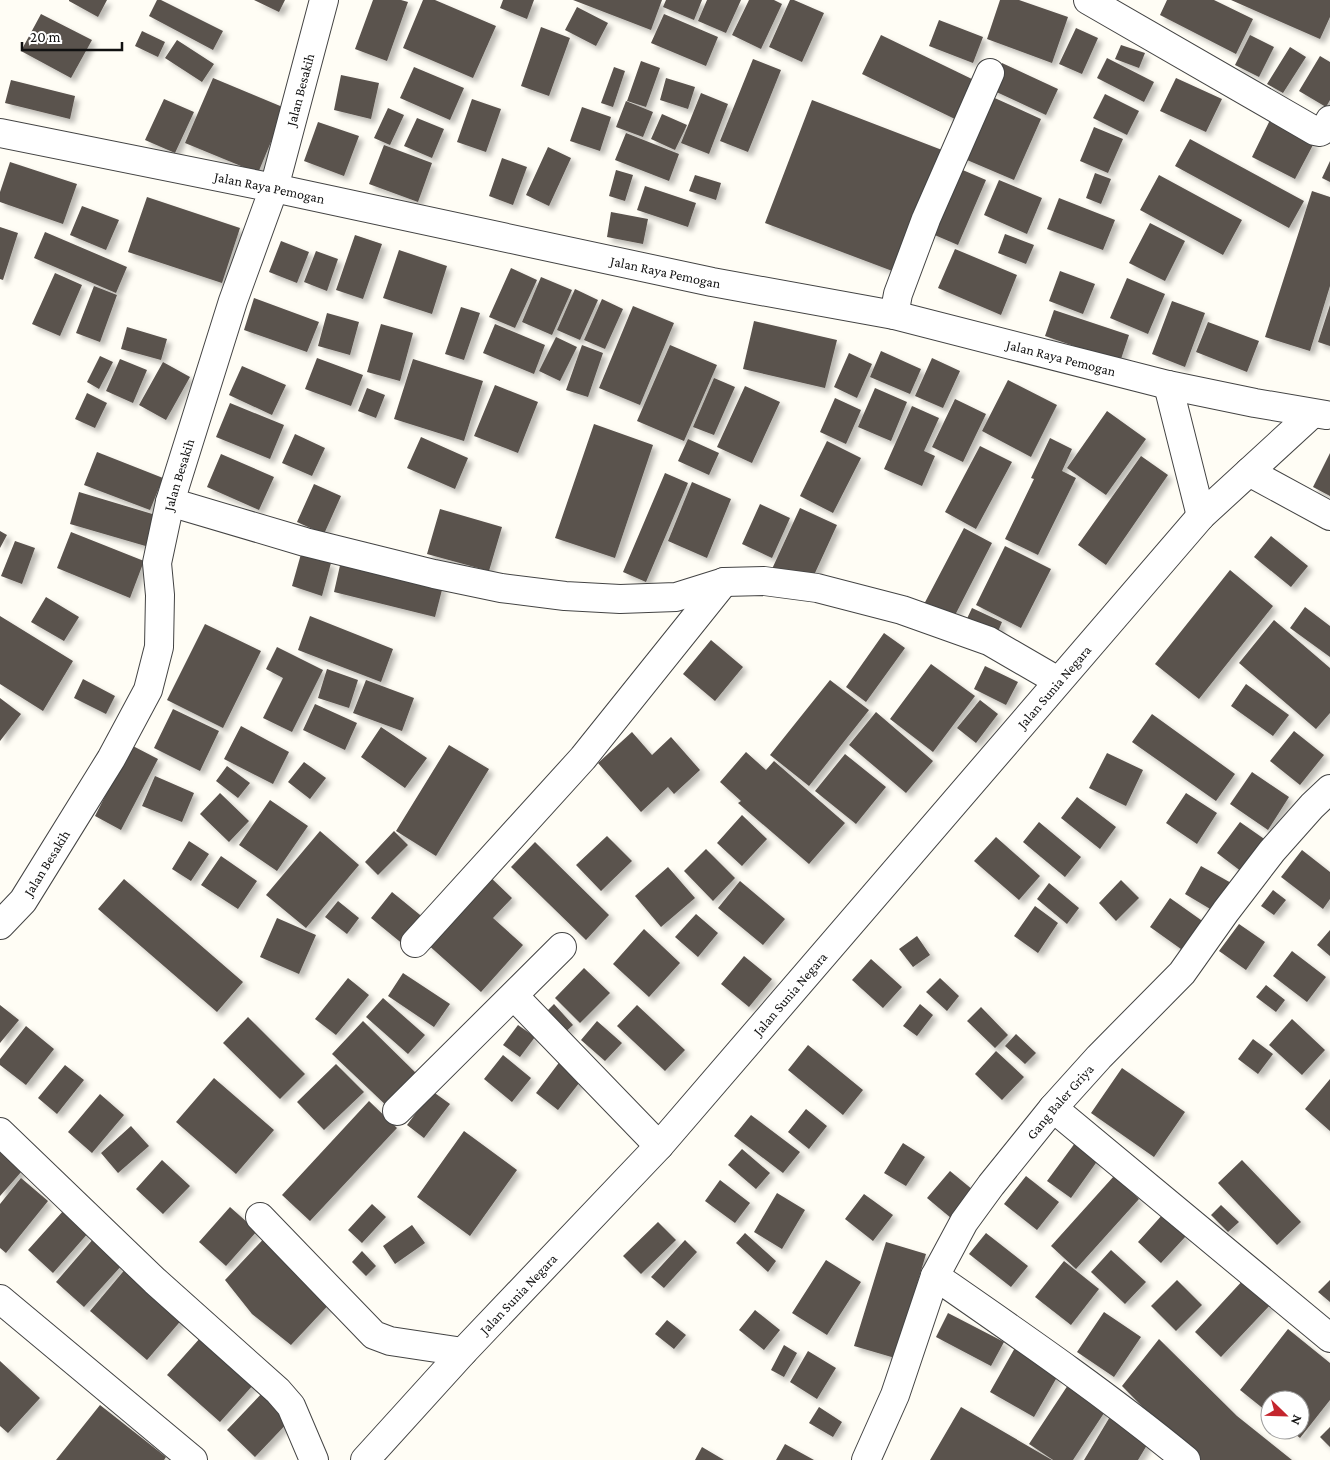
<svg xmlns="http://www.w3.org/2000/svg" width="1330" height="1460" viewBox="0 0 1330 1460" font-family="'Crimson Pro',serif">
<defs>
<filter id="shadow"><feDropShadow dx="4.5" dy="4.5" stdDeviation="2.5" flood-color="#0004"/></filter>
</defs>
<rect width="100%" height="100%" fill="#fffdf5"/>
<path fill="#5a524d" filter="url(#shadow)" d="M69,0H107L98,17L69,1Z
M157,0H161L223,31L213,50L149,16Z
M254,0H285L279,12Z
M373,0H401L408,2L387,61L355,49Z
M423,0H435L496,26L473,78L403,48Z
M503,0H534L527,19L500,8Z
M573,0H662L651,30Z
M666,0H702L694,20L663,7Z
M707,0H741L726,33L698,21Z
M749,0H774L782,4L761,49L732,35Z
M790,0H794L824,13L802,62L769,47Z
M1000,0H1019L1068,17L1052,63L987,39Z
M1167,0H1214L1253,19L1236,54L1160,15Z
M1231,0H1330V17L1320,39Z
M577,7L608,23L596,46L565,30Z
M41,14L92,40L71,78L21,51Z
M664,14L718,37L706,66L651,43Z
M939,20L983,37L973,63L929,46Z
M541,27L570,38L549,96L521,86Z
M1076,28L1098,38L1082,74L1059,64Z
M142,31L165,42L158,57L135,46Z
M881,35L976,81L957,120L862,74Z
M1250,35L1274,47L1259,77L1235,65Z
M177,40L214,64L202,82L165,58Z
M1121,45L1145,53L1139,68L1115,59Z
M1290,47L1306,57L1283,93L1267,84Z
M1320,56L1330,62V100L1326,107L1299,91Z
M1107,58L1154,82L1144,102L1097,78Z
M753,59L781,70L748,152L720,141Z
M641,61L660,68L646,107L627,101Z
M1002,63L1058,89L1046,115L990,89Z
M414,67L464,88L450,120L400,98Z
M614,67L625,71L613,107L601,103Z
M341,75L379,83L371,119L334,110Z
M213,78L285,108L258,173L185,143Z
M666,78L695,87L688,109L660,100Z
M1176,78L1222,99L1206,132L1160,111Z
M11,80L75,96L70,119L5,103Z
M701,93L728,104L709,154L681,143Z
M1105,94L1139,111L1127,135L1093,118Z
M988,95L1041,119L1014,180L960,157Z
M164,99L194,112L175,153L145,140Z
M472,99L501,109L486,152L457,142Z
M812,100L942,150L895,272L765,223Z
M626,101L653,112L643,137L616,127Z
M582,107L611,117L600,151L570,141Z
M388,108L404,115L390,145L374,138Z
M662,114L687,125L675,150L651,139Z
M417,118L444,129L432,158L404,146Z
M1270,120L1314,143L1295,179L1252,157Z
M318,122L359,136L344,176L304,161Z
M1094,127L1123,139L1108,173L1080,161Z
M626,133L679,154L669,181L615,160Z
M1190,139L1304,201L1289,228L1175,166Z
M384,145L432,163L418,202L369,184Z
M548,147L571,158L549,206L526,195Z
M502,158L527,167L513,205L489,196Z
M1330,161V182L1322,178Z
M10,162L77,184L63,224L0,202V192Z
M958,168L986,180L958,245L930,233Z
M616,170L633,175L625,201L609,196Z
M1095,173L1111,179L1101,204L1086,198Z
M695,175L721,183L716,200L689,191Z
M1159,175L1242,220L1223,255L1140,210Z
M999,180L1042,198L1027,234L984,215Z
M645,186L696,203L688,227L637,210Z
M1312,191L1330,197V286L1310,351L1265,337Z
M147,197L240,228L222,283L128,252Z
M1059,198L1115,220L1103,250L1047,229Z
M82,206L119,220L106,250L70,235Z
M611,212L648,219L643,244L607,237Z
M1150,223L1185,241L1165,281L1129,263Z
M0,227L18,233L3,280L0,279Z
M45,232L127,267L116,293L34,258Z
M1005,234L1034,245L1026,264L998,253Z
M355,235L382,244L363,299L336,290Z
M281,241L309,252L297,283L269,272Z
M955,249L1017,275L1001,315L938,288Z
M399,250L447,266L432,314L383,298Z
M316,251L338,259L327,291L304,282Z
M511,268L537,280L515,328L489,317Z
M1060,271L1095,284L1083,314L1049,301Z
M55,273L82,285L60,336L32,324Z
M541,277L572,290L552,335L522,322Z
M1127,278L1165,294L1148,334L1110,318Z
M94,286L117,295L100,342L76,333Z
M575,289L598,300L580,340L557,330Z
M254,298L319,322L307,352L244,330Z
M602,299L623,309L605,349L584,340Z
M1172,301L1205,313L1185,367L1152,354Z
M1330,305V346L1318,342Z
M633,306L674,323L640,405L599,388Z
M461,307L480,313L464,360L445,354Z
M1054,310L1129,335L1120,362L1045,336Z
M327,313L359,322L350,355L318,346Z
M754,321L837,340L825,388L743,369Z
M1208,322L1259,341L1247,372L1196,352Z
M381,324L413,333L400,381L367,372Z
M495,324L545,345L534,374L483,353Z
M127,327L167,339L161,360L121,349Z
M556,337L577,347L560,381L539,371Z
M582,345L603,353L588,397L566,390Z
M670,345L717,365L684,441L637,421Z
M881,351L921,369L910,394L870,377Z
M849,353L872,364L857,398L834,387Z
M100,356L113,362L99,389L87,382Z
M317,358L363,375L351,406L305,389Z
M932,358L960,371L943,408L915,396Z
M120,359L147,370L133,403L106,391Z
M413,359L483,381L464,441L394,419Z
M163,362L190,377L166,420L139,405Z
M242,366L286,385L272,415L229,395Z
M714,378L735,387L714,435L693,427Z
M1008,380L1057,405L1031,457L982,431Z
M495,385L538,402L518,453L474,436Z
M745,386L780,402L752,463L717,447Z
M367,388L385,395L376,418L358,411Z
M875,388L907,402L891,441L858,427Z
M87,393L107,403L95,428L75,419Z
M835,398L861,410L846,444L820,432Z
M955,399L986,414L963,462L932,447Z
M230,403L284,425L270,459L216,437Z
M912,406L939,418L924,451L935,456L922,486L884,469Z
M1107,411L1146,439L1106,495L1067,468Z
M594,424L653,445L615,558L555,538Z
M295,434L325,448L312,476L282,463Z
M421,437L468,458L455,489L407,468Z
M1050,438L1072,449L1062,471L1076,478L1038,555L1005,539L1034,479L1031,478Z
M688,439L719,453L709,475L678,461Z
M827,441L861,458L833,513L800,496Z
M980,446L1012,462L976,529L945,512Z
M97,452L163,478L150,510L84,485Z
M1330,453V496L1313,487Z
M221,454L274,477L259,510L207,487Z
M1141,456L1168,475L1106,565L1078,545Z
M665,473L688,483L646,582L623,572Z
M692,482L731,499L707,558L668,541Z
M314,484L341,496L324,534L297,522Z
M79,492L159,516L149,547L70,524Z
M760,504L790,518L772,558L742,544Z
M800,508L837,525L809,586L772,569Z
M440,509L502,527L489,571L427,554Z
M964,528L992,543L951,623L922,608Z
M0,531L7,535L0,548Z
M71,532L144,561L130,598L57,568Z
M1271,536L1308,566L1291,587L1254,557Z
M15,541L35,548L22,584L1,576Z
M1005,546L1051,569L1021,628L976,605Z
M301,554L331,563L322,596L292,586Z
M341,561L443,586L435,617L334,592Z
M1230,570L1273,606L1199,699L1155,664Z
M46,597L79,617L64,641L31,622Z
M1305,607L1330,626V657L1290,628Z
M972,608L1002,622L994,641L963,627Z
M0,616L73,661L43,711L0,684Z
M310,616L393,649L381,682L298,650Z
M1274,620L1330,668V713L1316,729L1239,663Z
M205,624L261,651L223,728L167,700Z
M884,633L905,648L866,702L846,687Z
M711,640L743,667L715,701L683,674Z
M277,647L323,670L292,732L263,718L283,678L266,669Z
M931,664L975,696L933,752L890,719Z
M985,666L1018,682L1006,705L974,689Z
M327,669L358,680L349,708L318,698Z
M83,679L115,696L106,714L74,698Z
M366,680L414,698L402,731L353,713Z
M830,680L869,710L809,786L770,755Z
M1246,684L1289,715L1273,736L1231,706Z
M0,698L21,714L0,741Z
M980,700L998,714L976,743L957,728Z
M315,704L357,723L345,750L303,730Z
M173,709L219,731L200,771L154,748Z
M876,712L933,761L906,793L849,745Z
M1152,714L1235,774L1216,801L1132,742Z
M241,726L289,752L273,784L224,759Z
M381,727L427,758L405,788L361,757Z
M1294,731L1324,755L1300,785L1270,761Z
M632,732L652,755L671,737L700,770L674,794L668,787L641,812L598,763Z
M131,745L158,759L121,830L95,816Z
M449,745L489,769L436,856L396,831Z
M746,752L766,770L774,761L845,823L809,864L738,803L741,801L720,782Z
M1107,753L1143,770L1126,806L1089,788Z
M845,754L886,787L856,824L815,791Z
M304,762L326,778L310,799L288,782Z
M227,766L250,783L238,798L216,781Z
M1252,772L1289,797L1268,830L1230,804Z
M155,776L194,793L182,822L142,806Z
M220,793L249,821L229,842L200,814Z
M1186,793L1217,813L1197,844L1166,823Z
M1077,797L1116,827L1100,849L1061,818Z
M270,800L308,826L277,871L239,845Z
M742,815L767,839L742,866L717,843Z
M1039,822L1081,857L1065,877L1023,842Z
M1240,822L1270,843L1246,875L1217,853Z
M320,831L359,865L306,928L266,895Z
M394,831L408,845L378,875L365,862Z
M607,836L632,861L601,891L576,865Z
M996,837L1040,876L1019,900L974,861Z
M189,841L209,854L191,881L172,869Z
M535,842L609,915L586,940L511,867Z
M706,849L735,878L713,901L684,871Z
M1302,850L1330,872V899L1323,909L1281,877Z
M221,856L257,881L238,909L201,885Z
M1201,866L1233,884L1217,913L1185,894Z
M668,867L695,898L661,927L635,896Z
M487,874L512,898L493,918L523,945L481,992L426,943Z
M124,879L243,982L217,1012L98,909Z
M1121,880L1139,898L1116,921L1099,903Z
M740,881L785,919L763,945L718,908Z
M1049,883L1079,908L1067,924L1037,899Z
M1273,890L1286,900L1274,915L1261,906Z
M392,892L425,919L404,945L371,918Z
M1170,898L1208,925L1188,954L1150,927Z
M338,901L359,918L347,934L325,917Z
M1035,906L1058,923L1038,953L1014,936Z
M696,914L718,933L698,957L675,937Z
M277,918L316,935L299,974L260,957Z
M1239,924L1265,942L1246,970L1219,951Z
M644,929L680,963L649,997L613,964Z
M1330,930V956L1317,945Z
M917,936L930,955L913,967L899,949Z
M1292,951L1326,977L1307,1002L1273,976Z
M744,956L772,979L749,1007L721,984Z
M871,959L902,987L883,1008L852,980Z
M584,968L610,993L580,1023L555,998Z
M403,973L450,1004L434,1027L388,996Z
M348,978L369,995L336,1035L315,1019Z
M940,978L959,996L947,1011L926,992Z
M1266,985L1285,1000L1276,1012L1256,997Z
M383,998L425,1035L408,1054L366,1017Z
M554,1004L573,1025L560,1037L541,1017Z
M920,1004L933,1015L917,1036L903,1026Z
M0,1005L19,1020L0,1043Z
M637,1005L685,1050L665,1071L617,1026Z
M981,1007L1008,1035L995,1048L967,1021Z
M248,1017L305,1074L280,1099L223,1043Z
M1292,1019L1325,1050L1302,1075L1269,1045Z
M363,1021L421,1078L391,1110L332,1054Z
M597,1021L622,1043L605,1061L581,1040Z
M518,1025L535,1037L520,1057L503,1045Z
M26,1026L54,1049L26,1085L0,1065V1059Z
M1016,1034L1036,1053L1025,1064L1005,1046Z
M1253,1039L1273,1054L1258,1074L1238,1059Z
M808,1045L863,1090L843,1115L788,1070Z
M996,1051L1024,1077L1002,1100L975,1074Z
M503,1055L531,1078L512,1102L484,1079Z
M561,1060L583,1078L558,1110L536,1093Z
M336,1064L364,1092L324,1130L297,1102Z
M65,1065L84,1080L57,1114L38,1098Z
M1122,1068L1185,1112L1154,1157L1091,1113Z
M214,1078L274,1130L236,1174L176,1122Z
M1330,1079V1131L1305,1109Z
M432,1091L450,1104L424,1138L407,1125Z
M100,1094L124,1115L92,1153L68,1132Z
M369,1101L397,1128L310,1221L282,1195Z
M806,1109L827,1126L809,1149L788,1132Z
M751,1115L800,1152L783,1173L734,1136Z
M131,1126L149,1146L118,1173L101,1153Z
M464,1131L517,1170L470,1236L417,1197Z
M903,1143L925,1157L906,1186L884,1173Z
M1075,1143L1098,1160L1071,1198L1047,1181Z
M742,1149L770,1173L756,1189L728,1165Z
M0,1152L22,1171L0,1196Z
M162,1160L190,1186L163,1214L136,1189Z
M1242,1160L1301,1222L1277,1245L1218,1183Z
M950,1171L973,1190L951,1218L927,1198Z
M1026,1176L1059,1202L1037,1230L1004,1204Z
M1114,1176L1139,1199L1076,1269L1051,1246Z
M21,1178L48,1201L6,1253L0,1248V1204Z
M720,1180L750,1203L735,1223L705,1201Z
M777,1193L805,1210L782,1249L754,1232Z
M864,1194L893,1215L873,1241L845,1219Z
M372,1204L386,1217L362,1243L348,1230Z
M1221,1205L1239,1222L1228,1232L1211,1215Z
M230,1207L257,1231L226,1266L199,1242Z
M64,1210L89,1232L53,1273L28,1250Z
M1163,1214L1186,1236L1161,1263L1138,1242Z
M658,1222L676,1240L641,1274L623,1256Z
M412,1225L425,1243L395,1264L383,1246Z
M270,1232L336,1297L291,1345L252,1314L225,1280Z
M745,1233L776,1261L768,1272L736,1243Z
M986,1233L1028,1266L1011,1287L969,1254Z
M94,1238L123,1264L84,1307L56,1282Z
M685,1240L697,1252L664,1288L651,1277Z
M886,1242L926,1254L895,1358L854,1346Z
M1111,1250L1146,1282L1125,1304L1091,1272Z
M362,1251L376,1266L366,1276L352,1262Z
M826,1260L861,1282L827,1335L792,1313Z
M1064,1261L1099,1289L1071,1325L1035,1297Z
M127,1267L184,1317L147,1360L90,1311Z
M1245,1278L1272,1303L1221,1357L1195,1332Z
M1177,1280L1202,1305L1176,1331L1151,1306Z
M1330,1280V1302L1318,1292Z
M755,1310L780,1330L764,1350L739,1330Z
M1104,1312L1141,1337L1114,1377L1077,1352Z
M948,1313L1004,1342L991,1366L936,1337Z
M667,1320L686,1335L674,1349L655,1334Z
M1288,1329L1330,1363V1400L1300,1438L1290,1430H1300V1400H1270V1414L1240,1390Z
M201,1337L254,1384L220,1422L167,1375Z
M1159,1339L1237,1416L1292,1460H1195L1122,1386Z
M784,1345L797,1353L784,1377L771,1370Z
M1016,1346L1060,1372L1034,1417L990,1392Z
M808,1351L836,1368L817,1399L790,1382Z
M0,1361L40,1398L8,1433L0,1426Z
M1070,1382L1108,1407L1073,1460H1053L1029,1444Z
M265,1390L293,1417L255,1457L227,1430Z
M100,1405L166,1457L164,1460H56Z
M819,1407L842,1422L833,1437L809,1423Z
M961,1407L1052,1460H930Z
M1111,1415L1150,1440L1138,1460H1084Z
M1330,1427V1447L1320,1437Z
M785,1444L814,1460H776Z
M702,1447L724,1460H695Z"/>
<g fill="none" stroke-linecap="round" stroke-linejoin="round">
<defs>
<g id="minor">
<path d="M1088,0L1315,131L1320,132L1325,129L1330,120"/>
<path id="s1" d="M0,133L274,188L712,282L894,315L1168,385L1255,403L1326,415"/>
<path d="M894,315L898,294L926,219L990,73"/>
<path d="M1168,385L1201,516"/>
<path d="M1249,472L1330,516"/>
<path d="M170,502L305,542L434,574L501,588L565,596L620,599L676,597L724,582L764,581L817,588L902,610L989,641L1058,681"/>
<path id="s2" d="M0,925L23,901L111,759L148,690L159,647L160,595L157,563L170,502L233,301L274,188L324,0"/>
<path d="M415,943L583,758L724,582"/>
<path d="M514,996L659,1146"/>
<path d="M1053,1108L1330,1338"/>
<path d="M397,1111L562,947"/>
<path d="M0,1132L155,1281L278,1391L291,1406L314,1460"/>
<path d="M260,1217L374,1335L390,1341L463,1352"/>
<path d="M935,1276C1020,1335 1106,1394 1186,1460"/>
<path d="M0,1299L193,1460"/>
<path id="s3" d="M365,1460L463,1352L659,1146L1201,516L1312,414"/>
<path id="s4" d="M866,1460L895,1395L935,1276L964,1222L991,1185L1053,1108L1099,1057L1182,973L1226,911L1272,851L1312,806L1330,789"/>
</g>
</defs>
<use href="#minor" stroke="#444" stroke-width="30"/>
<use href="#minor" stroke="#fff" stroke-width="28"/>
</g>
<g text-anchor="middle" stroke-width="5" stroke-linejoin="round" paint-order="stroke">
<g font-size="14" fill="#111" stroke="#fff">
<text dy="5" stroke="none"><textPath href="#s2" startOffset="902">Jalan Besakih</textPath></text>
<text dy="5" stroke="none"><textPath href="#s1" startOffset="275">Jalan Raya Pemogan</textPath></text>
<text dy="5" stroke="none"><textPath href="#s1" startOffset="680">Jalan Raya Pemogan</textPath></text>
<text dy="5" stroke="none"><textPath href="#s1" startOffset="1085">Jalan Raya Pemogan</textPath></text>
<text dy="5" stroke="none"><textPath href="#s2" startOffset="498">Jalan Besakih</textPath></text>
<text dy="5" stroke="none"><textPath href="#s3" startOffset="1036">Jalan Sunia Negara</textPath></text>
<text dy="5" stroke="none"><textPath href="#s2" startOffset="78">Jalan Besakih</textPath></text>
<text dy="5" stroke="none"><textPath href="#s3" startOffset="631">Jalan Sunia Negara</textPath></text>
<text dy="5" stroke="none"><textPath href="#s4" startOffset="412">Gang Baler Griya</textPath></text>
<text dy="5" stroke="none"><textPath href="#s3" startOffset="226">Jalan Sunia Negara</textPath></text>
</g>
</g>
<g transform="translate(1285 1415) rotate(113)"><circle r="24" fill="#ffffff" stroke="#a0a0a0"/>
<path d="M0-4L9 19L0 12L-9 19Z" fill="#c4262e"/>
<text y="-8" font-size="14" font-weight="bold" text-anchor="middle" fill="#111111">N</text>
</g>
<path d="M22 42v8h100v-8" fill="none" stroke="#111111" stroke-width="2.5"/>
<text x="30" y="42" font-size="15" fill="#111111" stroke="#ffffff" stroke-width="4" paint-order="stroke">20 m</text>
</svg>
